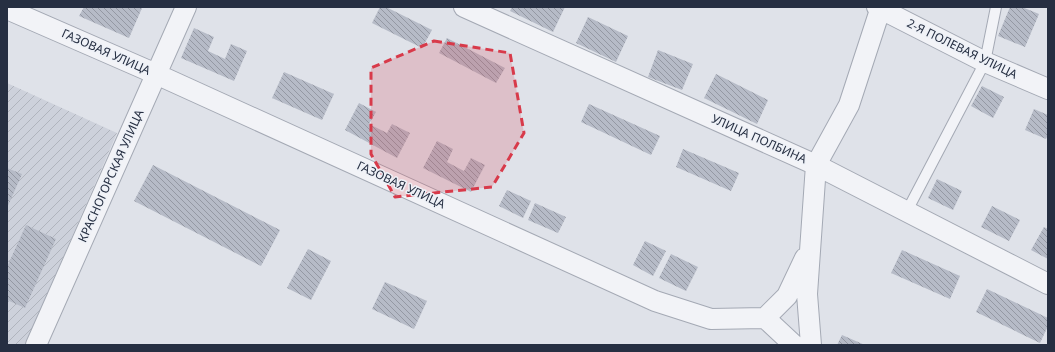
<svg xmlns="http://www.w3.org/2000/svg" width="1055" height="352" viewBox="0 0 1055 352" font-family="'Noto Sans',sans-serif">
<defs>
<pattern id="industrial-furrows" width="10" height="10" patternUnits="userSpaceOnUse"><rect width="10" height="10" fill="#cdd1db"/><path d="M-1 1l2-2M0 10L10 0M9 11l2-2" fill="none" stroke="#b0b4bd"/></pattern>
<pattern id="building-back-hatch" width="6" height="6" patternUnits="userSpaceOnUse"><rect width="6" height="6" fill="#b6bbc7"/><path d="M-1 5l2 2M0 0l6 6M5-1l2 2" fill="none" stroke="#9498a3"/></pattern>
</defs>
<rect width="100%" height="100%" fill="#dfe2e9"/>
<path fill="url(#industrial-furrows)" d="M7,83L117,133L25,345H7Z"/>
<path fill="url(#building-back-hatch)" d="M84,7H139L142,8L129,38L79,16Z
M380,7H386L432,30L422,48L372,23Z
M512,7H565L553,32L510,11Z
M1010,7H1022L1039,14L1025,47L998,36Z
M588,17L628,36L616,62L576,43Z
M194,28L214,37L208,51L225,59L231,44L247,51L234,81L181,58Z
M447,38L505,68L496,83L439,53Z
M658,50L693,64L682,90L648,77Z
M284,72L334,94L322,120L272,98Z
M716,74L768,100L757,124L704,98Z
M982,86L1004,97L993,118L971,106Z
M359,103L376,112L369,124L387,133L392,124L410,133L397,158L345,130Z
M589,104L660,136L651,155L581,122Z
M1034,109L1048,115V135L1046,139L1025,130Z
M437,141L453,149L447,162L464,171L471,158L485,165L471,192L423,168Z
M683,149L739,173L731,191L676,167Z
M153,165L280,230L261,266L134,201Z
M7,168L22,174L7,208Z
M937,179L962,191L953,210L928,198Z
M507,190L531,201L523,218L499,206Z
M535,203L566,217L558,233L528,220Z
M992,206L1020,220L1009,241L981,227Z
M26,225L56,239L25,308L7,300V267Z
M1044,227L1048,229V259L1031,250Z
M645,241L666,251L653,276L633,265Z
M308,249L331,261L311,300L287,288Z
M902,250L960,276L950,299L891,273Z
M671,254L698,267L686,291L659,278Z
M385,282L427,301L414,329L372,309Z
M987,289L1048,318V326L1040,343L976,312Z
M842,335L865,345H837Z"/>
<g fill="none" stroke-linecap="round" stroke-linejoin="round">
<defs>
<path id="lane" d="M907,211L985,62L996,7"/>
<path id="street" d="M464,7L816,165L1048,284
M877,7L985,62L1048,89
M7,9L156,74L655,301L711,319L765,318L794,345
M765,318L787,296L805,258
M36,345L186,7
M811,345L807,294L816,165L849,105L881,7"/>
</defs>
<use href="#lane" stroke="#a4a9b4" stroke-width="12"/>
<use href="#street" stroke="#a4a9b4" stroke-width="22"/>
<use href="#lane" stroke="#f2f3f7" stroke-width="10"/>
<use href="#street" stroke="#f2f3f7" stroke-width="20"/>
</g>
<path fill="#d83a4a" fill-opacity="0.2" stroke="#d83a4a" stroke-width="3" stroke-dasharray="8 5" stroke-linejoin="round" d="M434,41L510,53L524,133L492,187L395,197L371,154V68Z"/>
<g text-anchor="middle" stroke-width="3" stroke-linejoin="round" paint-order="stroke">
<g font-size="12" fill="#262f42" stroke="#eef1f7">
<text transform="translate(962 49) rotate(26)" y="4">2-Я ПОЛЕВАЯ УЛИЦА</text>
<text transform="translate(106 52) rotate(24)" y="4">ГАЗОВАЯ УЛИЦА</text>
<text transform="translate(759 139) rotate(24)" y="4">УЛИЦА ПОЛБИНА</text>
<text transform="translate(111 176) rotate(-66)" y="4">КРАСНОГОРСКАЯ УЛИЦА</text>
<text transform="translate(401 185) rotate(25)" y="4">ГАЗОВАЯ УЛИЦА</text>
</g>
</g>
<rect width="1055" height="352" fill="none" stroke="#262f42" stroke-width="16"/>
</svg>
